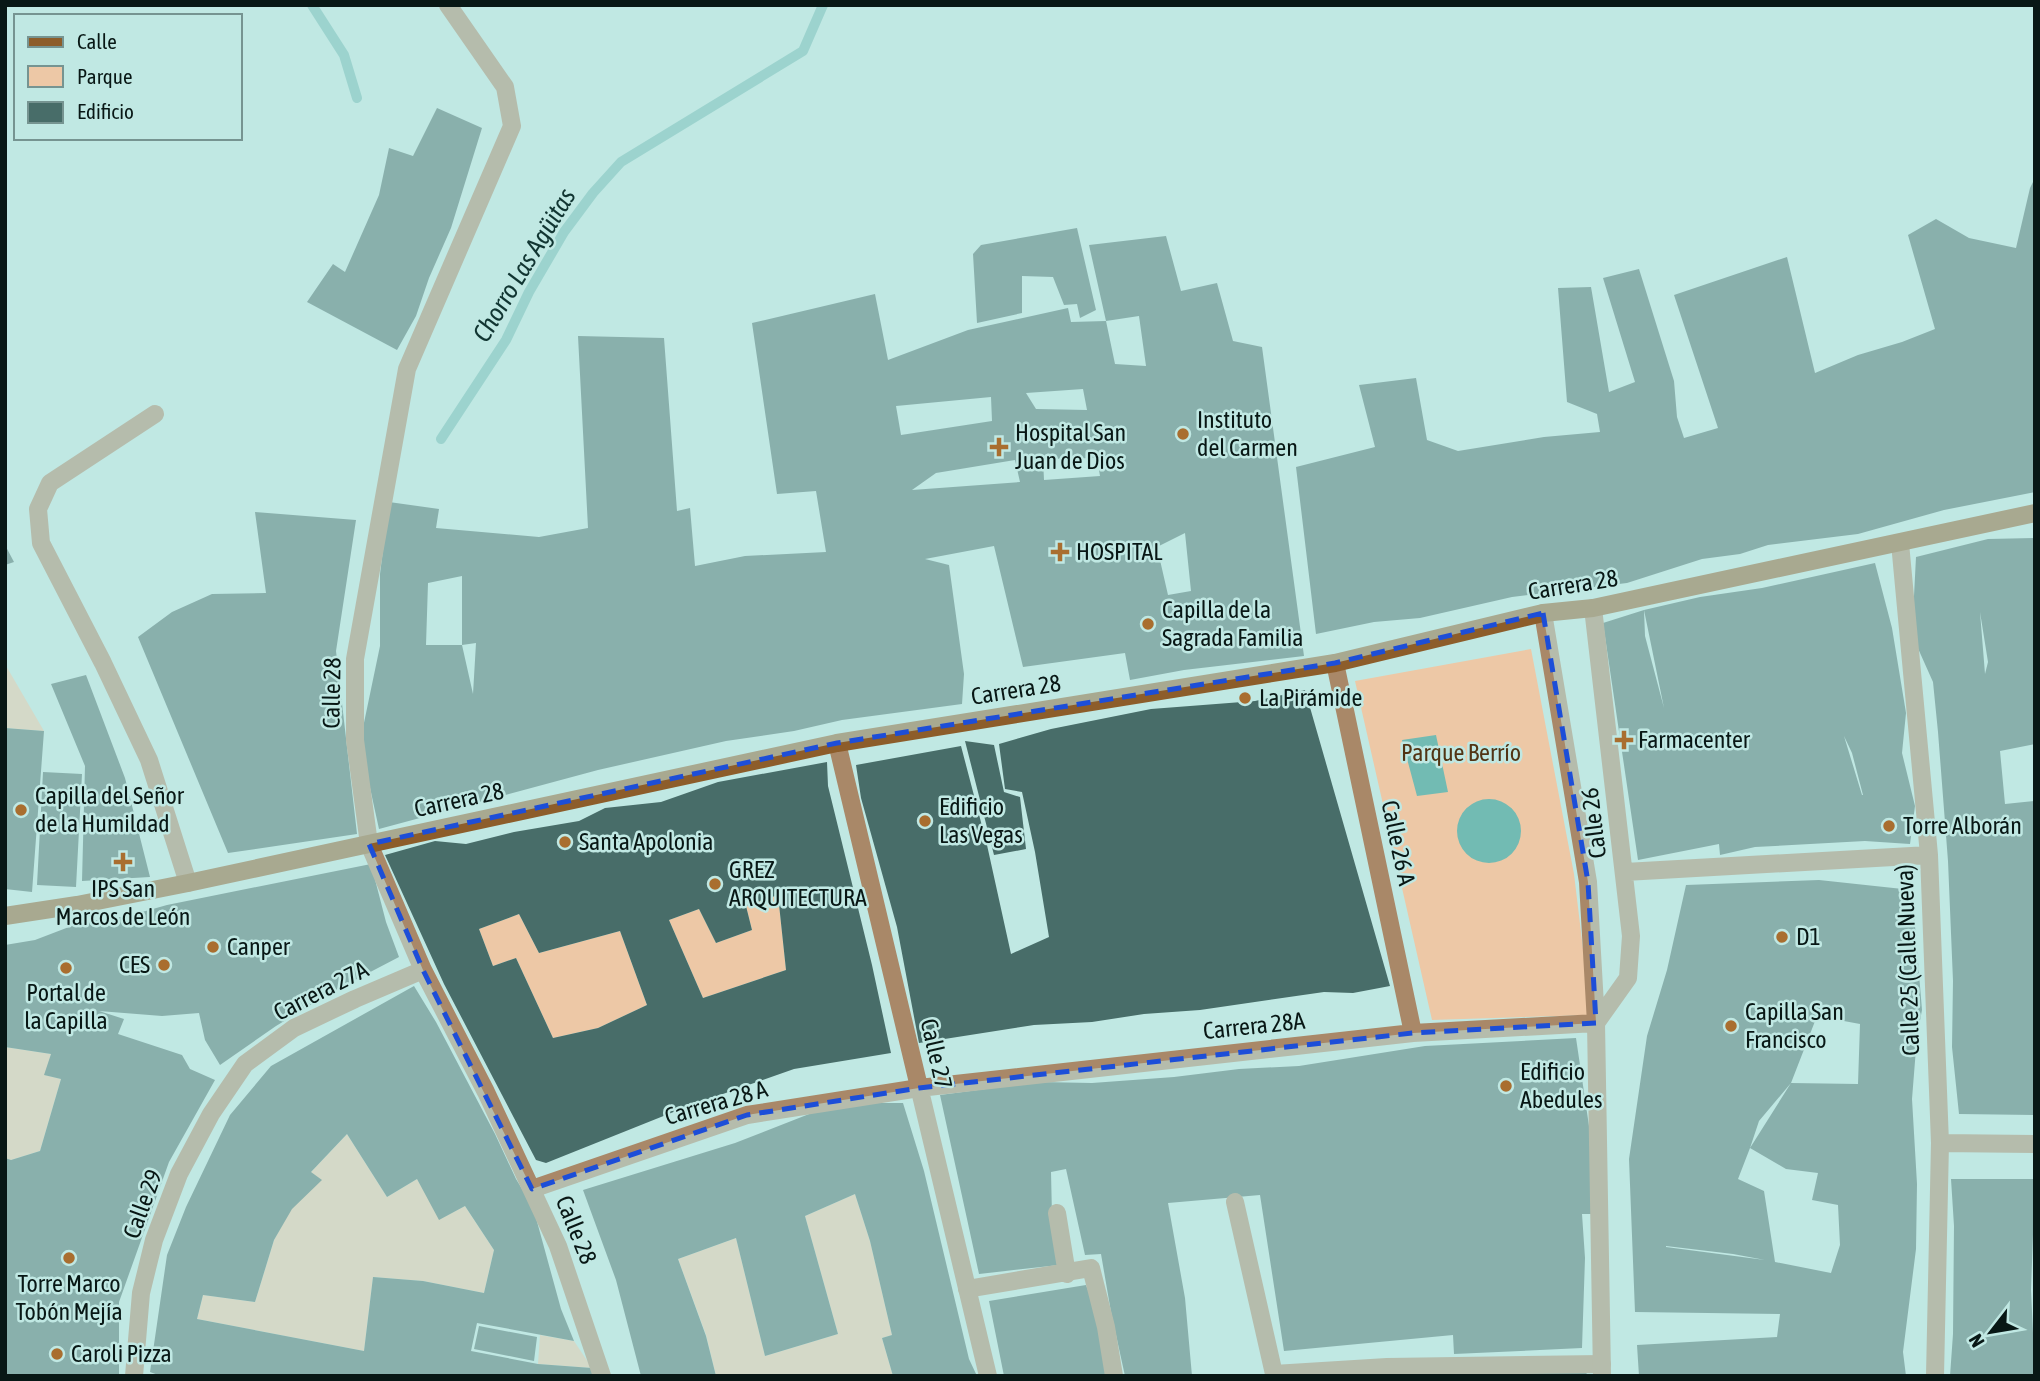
<svg xmlns="http://www.w3.org/2000/svg" width="2040" height="1381" viewBox="0 0 2040 1381" font-family="'Asap Condensed',sans-serif">
<rect width="100%" height="100%" fill="#c0e8e3"/>
<path fill="#edc8a6" d="M1531,649L1574,874L1591,1015L1432,1020L1355,681Z
M5,664L44,731L5,728Z
M778,895L786,970L703,998L669,920L699,909L716,943L752,930L746,906Z
M519,914L539,953L620,931L647,1005L598,1028L553,1038L516,958L493,966L479,929Z
M5,1047L51,1054L45,1075L61,1079L40,1151L11,1160L5,1158Z
M347,1134L387,1197L417,1179L440,1219L465,1206L494,1250L484,1293L423,1281L373,1277L364,1351L197,1319L203,1295L255,1302L274,1240L311,1172Z
M855,1194L870,1241L892,1335L882,1338L893,1376H716L706,1335L678,1259L736,1238L765,1356L838,1334L805,1216Z
M540,1335L574,1341L592,1368L538,1364Z"/>
<path fill="#72bbb3" d="M1436,735L1448,792L1417,796L1402,740Z
M1457 831a32 32 0 1 1 64 0a32 32 0 1 1-64 0Z"/>
<g fill="none" stroke-linecap="round" stroke-linejoin="round">
<path stroke="#72bbb3" stroke-width="10" d="M312,5L344,55L357,98
M441,439L506,340L529,292L564,232L593,193L621,162L803,51L823,5"/>
</g>
<path fill="#486d69" fill-rule="evenodd" d="M437,108L482,128L451,228L429,278L416,316L397,350L307,302L333,264L345,272L379,195L389,148L413,156Z
M2035,178V492L1944,510L1858,534L1768,545L1740,554L1702,559L1627,583L1512,597L1420,618L1374,622L1316,634L1296,467L1375,447L1359,385L1416,378L1427,440L1458,451L1544,437L1600,432L1597,414L1567,402L1558,288L1591,287L1609,392L1635,382L1603,278L1639,269L1674,381L1677,417L1684,438L1718,428L1674,295L1787,257L1815,373L1858,355L1902,342L1935,329L1908,235L1936,219L1969,238L2016,248L2030,188Z
M1077,228L1096,310L1080,318L1077,304L1064,305L1053,277L1022,276V313L977,323L973,254L981,245Z
M1166,236L1181,291L1217,283L1233,341L1262,347L1304,656L1184,670L1130,680L1125,653L1023,667L994,546L925,559L949,565L964,674L962,704L842,720L794,731L726,741L598,770L379,829L360,742L380,646V574L389,502L439,509L436,528L539,537L588,528L578,336L664,338L677,511L690,508L695,566L745,556L826,552L816,491L777,494L752,323L875,294L888,360L968,330L1068,308L1071,322L1106,321L1115,364L1146,366L1139,316L1106,321L1089,245ZM1083,389L1087,410L1036,409L1026,393ZM991,397L992,421L901,435L896,406ZM1097,458L1100,476L1044,480L1043,459ZM1015,460L1020,482L912,490L936,473ZM1185,533L1191,591L1168,595L1157,547ZM462,576V645L476,643L473,694L462,645H426L428,583Z
M255,512L356,520L336,651L357,834L228,853L138,637L172,612L212,594L266,593Z
M2035,538V744L2000,751L2005,804L2035,801V1115L1959,1114L1952,1047L1953,981L1948,861L1938,732L1933,682L1912,635L1916,557L1988,539ZM1980,612L1988,662L1985,674Z
M5,545L14,562L5,565Z
M1875,563L1892,628L1906,713L1902,753L1915,806L1910,844L1865,841L1755,847L1720,855L1719,844L1638,860L1603,623L1644,610L1700,597L1762,588ZM1644,610L1664,708L1645,636ZM1844,736L1852,753L1863,795H1862Z
M86,675L125,778L150,877L82,881L85,766L51,684Z
M1305,690L1390,986L1353,993L1324,992L1200,1010L1144,1014L1092,1022L1034,1025L919,1043L897,927L861,798L856,765L961,746L987,845L1011,954L1049,937L1035,852L1022,792L1005,789L999,744L1051,729L1151,709L1255,701Z
M5,728L44,731L32,892L5,889Z
M965,741L994,745L1004,792L1020,797L1026,849L994,855Z
M827,762L828,786L872,965L891,1053L794,1069L686,1107L546,1163L536,1160L444,984L385,855L435,841L466,844L514,832L579,821L605,808L661,802L718,782ZM778,895L786,970L703,998L669,920L699,909L716,943L752,930L746,906ZM519,914L539,953L620,931L647,1005L598,1028L553,1038L516,958L493,966L479,929Z
M43,772L82,774L76,887L37,885Z
M371,864L386,922L399,957L332,992L276,1026L220,1065L205,1040L199,1013L162,1016L99,1011L124,1019L118,1034L182,1055L190,1069L215,1080L169,1162L119,1302V1376H5V1158L11,1160L40,1151L61,1079L44,1075L51,1054L5,1047V945L35,940L82,922L128,916L167,905Z
M1819,880L1912,890L1922,1010L1917,1036L1912,1099L1917,1184L1916,1249L1903,1352L1906,1376H1639L1637,1345L1777,1337L1780,1314L1635,1312L1629,1159L1647,1036L1667,970L1686,885ZM1817,1016L1860,1024L1858,1084L1791,1083L1750,1148L1759,1121L1791,1083ZM1750,1148L1786,1169L1818,1173L1812,1200L1838,1205L1840,1245L1831,1273L1775,1262L1764,1191L1738,1179ZM1666,1246L1733,1254L1765,1260L1666,1247Z
M414,986L436,1022L495,1134L516,1179L533,1207L561,1309L574,1341L477,1323L471,1351L538,1364L592,1368L596,1376H161L150,1372L167,1255L186,1207L230,1115L271,1066ZM347,1134L387,1197L417,1179L439,1220L465,1206L494,1250L484,1293L423,1281L373,1277L364,1351L197,1319L203,1295L255,1302L274,1240L292,1209L322,1180L311,1172Z
M1576,1038L1589,1126L1593,1214H1582L1585,1258L1582,1348L1454,1354L1453,1335L1284,1351L1260,1195L1168,1203L1185,1298L1192,1376H1125L1111,1312L1101,1254L1085,1255L1066,1169L1051,1172L1052,1216L1059,1265L979,1274L940,1095L1039,1082L1092,1083L1174,1077L1239,1069L1299,1066L1425,1046Z
M848,1103H903L924,1171L969,1359L977,1376H893L882,1338L892,1335L870,1241L855,1194L805,1216L838,1334L765,1356L736,1238L678,1259L706,1336L716,1376H641L616,1280L583,1190L735,1143L827,1107Z
M1951,1179H2035L2031,1290L2035,1376H1950L1953,1334L1954,1226Z
M1086,1285L1103,1329L1111,1376H1004L989,1301Z
M479,1326L537,1337L534,1361L474,1349Z
M1586,1370L1587,1376H1503V1373Z"/>
<g fill="none" stroke-linecap="round" stroke-linejoin="round">
<path stroke="#a98868" stroke-width="18" d="M155,414L50,483L38,509L41,543L103,663L149,760L188,883
M1235,1202L1274,1374L1387,1367L1602,1364
M1057,1213L1067,1274
M967,1289L1091,1268L1106,1327L1114,1376"/>
<path stroke="#a98868" stroke-width="18" d="M448,5L505,87L512,126L407,369L355,659V740L369,844L423,970L486,1092L544,1216L558,1246L602,1376
M1900,543L1929,855L1940,1143L1935,1376
M1593,608L1631,936L1628,978L1596,1023
M1543,613L1588,882L1596,1023L1602,1376
M1335,663L1413,1033
M837,743L988,1376
M1625,872L1929,855
M1940,1143L2035,1144
M532,1189L747,1115L919,1088L1413,1033L1596,1023
M134,1376L141,1293L154,1240L179,1174L211,1114L245,1064L294,1028L355,999L423,970"/>
<path stroke="#8d5d2a" stroke-width="18" d="M5,916L77,905L188,883L837,743L1335,663L1543,613L1593,608L2035,513"/>
</g>
<path d="M0 0H2040V1381H0ZM1543,613L1588,882L1596,1023L1413,1033L919,1088L747,1115L532,1189L423,970L369,844L837,743L1335,663Z" fill="#c0e8e3" fill-opacity=".55" fill-rule="evenodd"/>
<path fill="none" stroke="#1d4ed8" stroke-width="5" stroke-dasharray="14 9" stroke-linejoin="round" d="M1543,613L1588,882L1596,1023L1413,1033L919,1088L747,1115L532,1189L423,970L369,844L837,743L1335,663Z"/>
<g fill="#a96e2f" stroke="#c0e8e3" stroke-width="2.5">
<circle cx="1183" cy="434" r="7"/>
<path d="M995.5 436.5h7v7h7v7h-7v7h-7v-7h-7v-7h7z"/>
<path d="M1056.5 541.5h7v7h7v7h-7v7h-7v-7h-7v-7h7z"/>
<circle cx="1148" cy="624" r="7"/>
<circle cx="1245" cy="698" r="7"/>
<path d="M1620.5 729.5h7v7h7v7h-7v7h-7v-7h-7v-7h7z"/>
<circle cx="21" cy="810" r="7"/>
<circle cx="925" cy="821" r="7"/>
<circle cx="1889" cy="826" r="7"/>
<circle cx="565" cy="842" r="7"/>
<path d="M119.5 851.5h7v7h7v7h-7v7h-7v-7h-7v-7h7z"/>
<circle cx="715" cy="884" r="7"/>
<circle cx="1782" cy="937" r="7"/>
<circle cx="213" cy="947" r="7"/>
<circle cx="164" cy="965" r="7"/>
<circle cx="66" cy="968" r="7"/>
<circle cx="1731" cy="1026" r="7"/>
<circle cx="1506" cy="1086" r="7"/>
<circle cx="69" cy="1258" r="7"/>
<circle cx="57" cy="1354" r="7"/>
</g>
<g text-anchor="middle" stroke-width="5" stroke-linejoin="round" paint-order="stroke">
<g font-size="24" fill="#081715" stroke="#c0e8e3" text-anchor="start">
<text x="1197" y="428">Instituto<tspan x="1197" dy="28">del Carmen</tspan></text>
<text x="1015" y="441">Hospital San<tspan x="1015" dy="28">Juan de Dios</tspan></text>
<text x="1076" y="560">HOSPITAL</text>
<text x="1162" y="618">Capilla de la<tspan x="1162" dy="28">Sagrada Familia</tspan></text>
<text x="1259" y="706">La Pirámide</text>
<text x="1638" y="748">Farmacenter</text>
<text x="35" y="804">Capilla del Señor<tspan x="35" dy="28">de la Humildad</tspan></text>
<text x="939" y="815">Edificio<tspan x="939" dy="28">Las Vegas</tspan></text>
<text x="1903" y="834">Torre Alborán</text>
<text x="579" y="850">Santa Apolonia</text>
<text x="729" y="878">GREZ<tspan x="729" dy="28">ARQUITECTURA</tspan></text>
<text x="123" y="897" text-anchor="middle">IPS San<tspan x="123" dy="28">Marcos de León</tspan></text>
<text x="1796" y="945">D1</text>
<text x="227" y="955">Canper</text>
<text x="150" y="973" text-anchor="end">CES</text>
<text x="66" y="1001" text-anchor="middle">Portal de<tspan x="66" dy="28">la Capilla</tspan></text>
<text x="1745" y="1020">Capilla San<tspan x="1745" dy="28">Francisco</tspan></text>
<text x="1520" y="1080">Edificio<tspan x="1520" dy="28">Abedules</tspan></text>
<text x="69" y="1292" text-anchor="middle">Torre Marco<tspan x="69" dy="28">Tobón Mejía</tspan></text>
<text x="71" y="1362">Caroli Pizza</text>
</g>
<g font-size="24" fill="#081715" stroke="#c0e8e3">
<text transform="translate(1573 585) rotate(-9)" y="8">Carrera 28</text>
<text transform="translate(1016 690) rotate(-9)" y="8">Carrera 28</text>
<text transform="translate(332 693) rotate(-89)" y="8">Calle 28</text>
<text transform="translate(459 800) rotate(-12)" y="8">Carrera 28</text>
<text transform="translate(1594 823) rotate(-97)" y="8">Calle 26</text>
<text transform="translate(1398 843) rotate(78)" y="8">Calle 26 A</text>
<text transform="translate(1908 960) rotate(-92)" y="8">Calle 25 (Calle Nueva)</text>
<text transform="translate(321 991) rotate(-27)" y="8">Carrera 27A</text>
<text transform="translate(1254 1026) rotate(-6)" y="8">Carrera 28A</text>
<text transform="translate(936 1054) rotate(77)" y="8">Calle 27</text>
<text transform="translate(716 1103) rotate(-16)" y="8">Carrera 28 A</text>
<text transform="translate(143 1204) rotate(-70)" y="8">Calle 29</text>
<text transform="translate(576 1230) rotate(68)" y="8">Calle 28</text>
</g>
<g font-size="24" fill="#513414" stroke="#c0e8e3">
<text x="1461" y="761">Parque Berrío</text>
</g>
<g font-size="26" font-style="italic" fill="#113532" stroke="#c0e8e3">
<text transform="translate(524 265) rotate(-59)" y="9">Chorro Las Agüitas</text>
</g>
</g>
<rect width="2040" height="1381" fill="none" stroke="#081715" stroke-width="14"/>
<rect x="14" y="14" width="228" height="126" fill="#c0e8e3" stroke="#769491" stroke-width="2"/>
<rect x="28" y="37" width="35" height="10" fill="#8d5d2a" stroke="#769491" stroke-width="2"/>
<text x="77" y="49" font-size="21" fill="#081715">Calle</text>
<rect x="28" y="66" width="35" height="21" fill="#edc8a6" stroke="#769491" stroke-width="2"/>
<text x="77" y="84" font-size="21" fill="#081715">Parque</text>
<rect x="28" y="102" width="35" height="21" fill="#486d69" stroke="#769491" stroke-width="2"/>
<text x="77" y="119" font-size="21" fill="#081715">Edificio</text>
<g transform="translate(1991 1332) rotate(239)" stroke="#c0e8e3" stroke-width="5" paint-order="stroke">
<path d="M0-5L12 26L0 18L-12 26Z" fill="#081715"/>
<text y="-10" font-size="19" font-weight="bold" text-anchor="middle" fill="#081715">N</text>
</g>
</svg>
